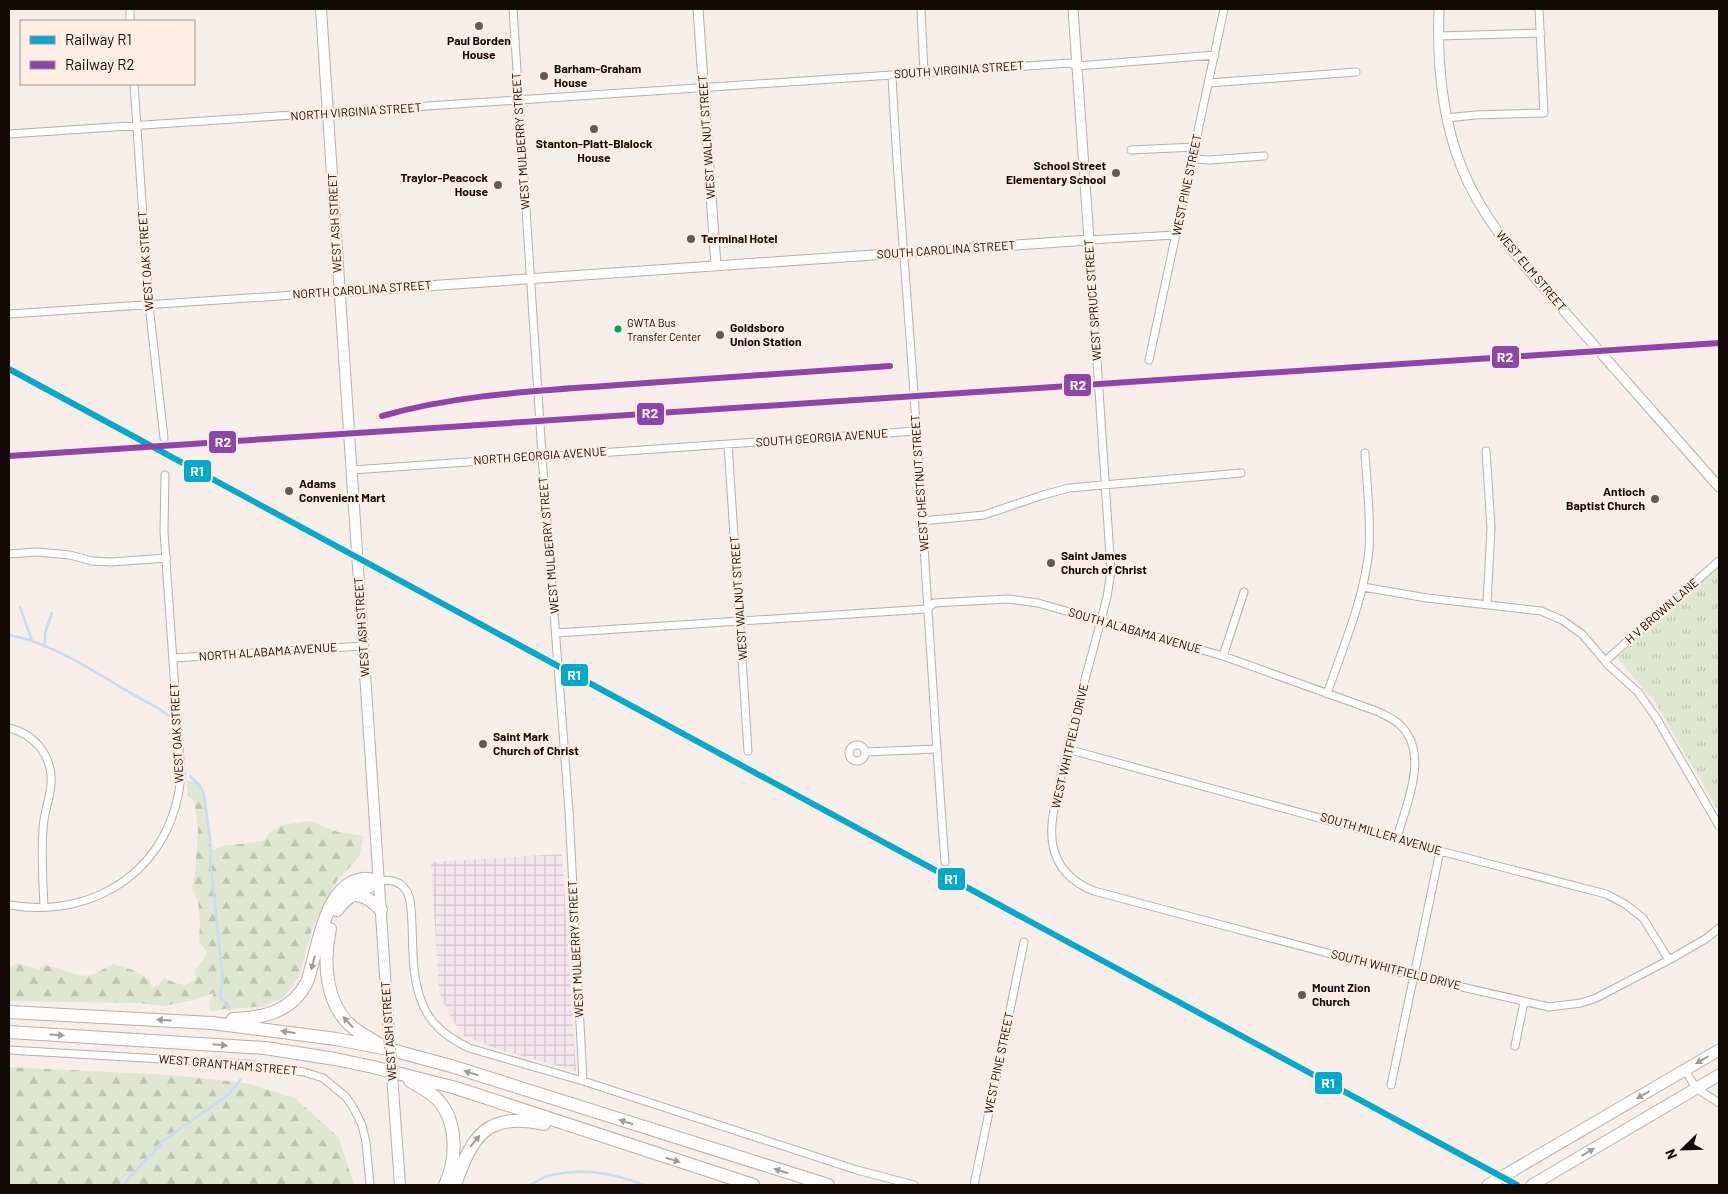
<svg xmlns="http://www.w3.org/2000/svg" width="1728" height="1194" viewBox="0 0 1728 1194" font-family="Barlow,sans-serif">
<defs>
<pattern id="industrial-grid" width="8" height="8" patternUnits="userSpaceOnUse" patternTransform="scale(1.25)"><rect width="8" height="8" fill="#f5e6ed"/><path d="M0 4h8M4 0v8" fill="none" stroke="#d1c4ca"/></pattern>
<pattern id="forest-firs" width="22" height="20" patternUnits="userSpaceOnUse" patternTransform="scale(1.25)"><rect width="22" height="20" fill="#dfe6d1"/><path d="M5 1l3.5 6h-7zM16 11l3.5 6h-7z" fill="#bec4b2"/></pattern>
<pattern id="park-tufts" width="24" height="20" patternUnits="userSpaceOnUse" patternTransform="scale(1.25)"><rect width="24" height="20" fill="#dfe6d1"/><path d="M3 7l-1-3M5 7V3M7 7l1-3M15 17l-1-3M17 17v-4M19 17l1-3" fill="none" stroke="#bec4b2"/></pattern>
</defs>
<rect width="100%" height="100%" fill="#f8eee9"/>
<path fill="url(#industrial-grid)" d="M562,854L576,1071L501,1050L465,1037L451,1018L439,992L431,862Z"/>
<path fill="url(#forest-firs)" d="M186,781H194L200,786L204,794L211,850L223,846L264,841L269,833L282,825L310,821L338,832L364,836L359,857L336,882L312,929L299,977L284,997L265,1006L210,1011L209,1003L214,993L194,1000L164,1006L138,1003L9,1001V968L18,963L39,970L43,965C57,966 79,979 91,975C98,973 106,967 113,964L133,970L150,980L152,988L159,985L164,978L175,983L186,985L196,979L194,970L203,960L207,951L199,942L200,922L198,901L192,888L195,873L198,829L194,800L188,796Z
M9,1067L170,1075L246,1083L295,1098L339,1138L354,1185H9Z"/>
<path fill="url(#park-tufts)" d="M1719,565V812L1655,702L1617,658Z"/>
<g fill="none" stroke-linecap="round" stroke-linejoin="round">
<path stroke="#c8dbf1" stroke-width="2.5" d="M20,607L32,641
M9,635C63,645 110,684 158,708L169,716
M45,647V633L52,613
M190,776L200,786L204,794L211,847L210,859L223,980L220,997L230,1010
M124,1185L129,1178L164,1140L228,1095L241,1079
M530,1185C537,1182 544,1176 551,1175C585,1168 613,1173 644,1185"/>
<defs>
<path id="minor" d="M130,9V21
M513,9L542,455L569,811L583,1081
M921,9L924,73
M1438,36L1541,33
M892,75C897,182 907,288 914,395C925,551 933,706 945,862
M1209,83L1356,72
M134,84L149,305L164,438
M1447,118L1475,115L1544,113L1539,9
M9,134L966,70L1070,63L1077,66L1215,55
M1131,150L1195,147
M1192,159L1210,160L1264,156
M1175,235L1089,240L1111,571L1107,597C1091,660 1072,722 1059,785C1055,805 1049,826 1053,846C1058,869 1073,883 1094,891L1414,976L1549,1007L1581,1003L1596,998L1669,960L1707,938L1719,928
M9,314L339,292
M1149,360L1224,9
M728,444L748,751
M1486,451L1491,528L1487,604
M352,470L916,431
M922,521L984,515L1043,495L1069,488L1241,473
M9,554L37,552L70,555L92,561L111,562L167,558
M1363,587L1427,598L1541,611L1562,620L1582,634L1610,667L1638,692L1657,719L1719,826
M556,633L927,609L934,603L1008,599L1038,603L1223,656L1379,712C1386,716 1394,719 1399,724C1431,753 1406,804 1397,838
M1223,656L1244,592
M174,658L363,646
M1605,661L1719,561
M1327,694C1343,647 1364,599 1369,550C1371,518 1367,485 1365,453
M9,728C35,734 53,757 51,784C50,800 43,814 43,830C41,855 43,881 44,907
M849 753a8 8 0 1 1 16 0a8 8 0 1 1-16 0Z
M1067,749L1440,851L1606,894L1625,904L1643,918L1669,960
M865,752L937,749
M378,881C389,879 399,880 406,890C412,899 411,913 412,924C413,949 412,977 421,1000C429,1024 447,1037 469,1048L583,1081L857,1170L914,1185
M9,905C98,920 174,866 181,775L164,532L165,475
M1515,1046L1524,1002
M9,1050L247,1064L304,1072L323,1078L346,1097L354,1109L362,1125L366,1142L370,1185
M1685,1070L1696,1088L1719,1103
M1391,1085L1440,851
M974,1185L1024,942"/>
<path id="tertiary" d="M698,9L716,266
M1439,9C1437,62 1441,115 1461,166C1484,225 1530,271 1571,319C1620,375 1670,431 1719,487
M339,292L1089,240L1073,9"/>
<path id="secondary" d="M321,9L388,1020
M394,1102L400,1185"/>
<path id="trunk" d="M1488,1185L1719,1050
M1532,1185L1719,1075"/>
<path id="motorway" d="M352,895C365,895 372,901 381,910
M337,910C347,894 364,891 378,881
M330,929C323,960 325,1002 350,1025C359,1033 369,1038 379,1044
M9,1012L212,1023L336,1039L388,1049L451,1066L828,1185
M233,1019C263,1018 292,1012 307,982C318,952 323,884 363,879C368,878 373,880 378,881
M9,1032L265,1048L335,1059L373,1067L456,1088L753,1185
M410,1081C420,1087 431,1092 438,1100C458,1122 457,1160 445,1185
M455,1185C472,1136 487,1111 544,1124"/>
</defs>
<use href="#minor" stroke="#b8afaa" stroke-width="9"/>
<use href="#tertiary" stroke="#b8afaa" stroke-width="11"/>
<use href="#secondary" stroke="#b8afaa" stroke-width="12"/>
<use href="#trunk" stroke="#b8afaa" stroke-width="13"/>
<use href="#motorway" stroke="#b8afaa" stroke-width="14"/>
<use href="#minor" stroke="#fefcfc" stroke-width="7"/>
<use href="#tertiary" stroke="#fefcfc" stroke-width="9"/>
<use href="#secondary" stroke="#fefcfc" stroke-width="10"/>
<use href="#trunk" stroke="#fefcfc" stroke-width="11"/>
<use href="#motorway" stroke="#fefcfc" stroke-width="12"/>
<defs>
<path id="secondary-bridge" d="M388,1020L394,1102"/>
</defs>
<use href="#secondary-bridge" stroke="#b8afaa" stroke-width="12" stroke-linecap="butt"/>
<use href="#secondary-bridge" stroke="#fefcfc" stroke-width="10"/>
<defs>
<path id="rail-1" d="M9,369L1517,1185"/>
<path id="rail-2" d="M382,416C459,394 539,391 618,385C709,379 799,372 890,366
M9,456L1719,343"/>
</defs>
<use href="#rail-1" stroke="#feede3" stroke-width="10"/>
<use href="#rail-2" stroke="#feede3" stroke-width="10"/>
<use href="#rail-1" stroke="#00a9ce" stroke-width="6"/>
<use href="#rail-2" stroke="#8e44ad" stroke-width="6"/>
</g>
<defs><path id="oneway-solid" d="M-6-.8H1V-3.2L6.5 0L1 3.2V.8H-6Z" transform="scale(1.25)"/></defs>
<g fill="#a09b99">
<use href="#oneway-solid" transform="translate(313 963) rotate(105)"/>
<use href="#oneway-solid" transform="translate(164 1020) rotate(-177)"/>
<use href="#oneway-solid" transform="translate(348 1022) rotate(-132)"/>
<use href="#oneway-solid" transform="translate(288 1032) rotate(-172)"/>
<use href="#oneway-solid" transform="translate(57 1035) rotate(3)"/>
<use href="#oneway-solid" transform="translate(220 1045) rotate(5)"/>
<use href="#oneway-solid" transform="translate(1702 1060) rotate(150)"/>
<use href="#oneway-solid" transform="translate(471 1073) rotate(-163)"/>
<use href="#oneway-solid" transform="translate(1643 1095) rotate(150)"/>
<use href="#oneway-solid" transform="translate(626 1122) rotate(-162)"/>
<use href="#oneway-solid" transform="translate(475 1141) rotate(-50)"/>
<use href="#oneway-solid" transform="translate(1588 1152) rotate(-31)"/>
<use href="#oneway-solid" transform="translate(673 1160) rotate(18)"/>
<use href="#oneway-solid" transform="translate(781 1171) rotate(-163)"/>
</g>
<g fill="#635a55" stroke="#feede3" stroke-width="2">
<circle cx="479" cy="26" r="5"/>
<circle cx="544" cy="76" r="5"/>
<circle cx="594" cy="129" r="5"/>
<circle cx="1116" cy="173" r="5"/>
<circle cx="498" cy="185" r="5"/>
<circle cx="691" cy="239" r="5"/>
<circle cx="720" cy="335" r="5"/>
<circle cx="289" cy="491" r="5"/>
<circle cx="1655" cy="499" r="5"/>
<circle cx="1051" cy="563" r="5"/>
<circle cx="483" cy="744" r="5"/>
<circle cx="1302" cy="995" r="5"/>
</g>
<circle fill="#00a651" stroke="#feede3" stroke-width="2" cx="618" cy="329" r="4.5"/>
<g text-anchor="middle" stroke-width="4.5" stroke-linejoin="round" paint-order="stroke">
<g font-size="11" fill="#130a05" stroke="#feede3" text-anchor="start">
<text x="627" y="327">GWTA Bus<tspan x="627" dy="14">Transfer Center</tspan></text>
</g>
<g font-size="12" font-weight="bold" fill="#130a05" stroke="#feede3" text-anchor="start">
<text x="479" y="45" text-anchor="middle">Paul Borden<tspan x="479" dy="14">House</tspan></text>
<text x="554" y="73">Barham-Graham<tspan x="554" dy="14">House</tspan></text>
<text x="594" y="148" text-anchor="middle">Stanton-Platt-Blalock<tspan x="594" dy="14">House</tspan></text>
<text x="1106" y="170" text-anchor="end">School Street<tspan x="1106" dy="14">Elementary School</tspan></text>
<text x="488" y="182" text-anchor="end">Traylor-Peacock<tspan x="488" dy="14">House</tspan></text>
<text x="701" y="243">Terminal Hotel</text>
<text x="730" y="332">Goldsboro<tspan x="730" dy="14">Union Station</tspan></text>
<text x="299" y="488">Adams<tspan x="299" dy="14">Convenient Mart</tspan></text>
<text x="1645" y="496" text-anchor="end">Antioch<tspan x="1645" dy="14">Baptist Church</tspan></text>
<text x="1061" y="560">Saint James<tspan x="1061" dy="14">Church of Christ</tspan></text>
<text x="493" y="741">Saint Mark<tspan x="493" dy="14">Church of Christ</tspan></text>
<text x="1312" y="992">Mount Zion<tspan x="1312" dy="14">Church</tspan></text>
</g>
<g font-size="12" fill="#130a05" stroke="#feede3">
<text transform="translate(959 70) rotate(-4)" y="4">SOUTH VIRGINIA STREET</text>
<text transform="translate(356 112) rotate(-4)" y="4">NORTH VIRGINIA STREET</text>
<text transform="translate(707 137) rotate(-94)" y="4">WEST WALNUT STREET</text>
<text transform="translate(521 141) rotate(-94)" y="4">WEST MULBERRY STREET</text>
<text transform="translate(1187 185) rotate(-78)" y="4">WEST PINE STREET</text>
<text transform="translate(335 223) rotate(-93)" y="4">WEST ASH STREET</text>
<text transform="translate(946 250) rotate(-4)" y="4">SOUTH CAROLINA STREET</text>
<text transform="translate(146 261) rotate(-94)" y="4">WEST OAK STREET</text>
<text transform="translate(1531 271) rotate(50)" y="4">WEST ELM STREET</text>
<text transform="translate(362 290) rotate(-4)" y="4">NORTH CAROLINA STREET</text>
<text transform="translate(1093 300) rotate(-94)" y="4">WEST SPRUCE STREET</text>
<text transform="translate(822 438) rotate(-4)" y="4">SOUTH GEORGIA AVENUE</text>
<text transform="translate(540 456) rotate(-4)" y="4">NORTH GEORGIA AVENUE</text>
<text transform="translate(920 483) rotate(-94)" y="4">WEST CHESTNUT STREET</text>
<text transform="translate(549 545) rotate(-95)" y="4">WEST MULBERRY STREET</text>
<text transform="translate(739 598) rotate(-94)" y="4">WEST WALNUT STREET</text>
<text transform="translate(1662 611) rotate(-41)" y="4">H V BROWN LANE</text>
<text transform="translate(362 627) rotate(-94)" y="4">WEST ASH STREET</text>
<text transform="translate(1135 631) rotate(16)" y="4">SOUTH ALABAMA AVENUE</text>
<text transform="translate(268 652) rotate(-4)" y="4">NORTH ALABAMA AVENUE</text>
<text transform="translate(177 733) rotate(-93)" y="4">WEST OAK STREET</text>
<text transform="translate(1070 746) rotate(-77)" y="4">WEST WHITFIELD DRIVE</text>
<text transform="translate(1381 834) rotate(16)" y="4">SOUTH MILLER AVENUE</text>
<text transform="translate(576 949) rotate(-93)" y="4">WEST MULBERRY STREET</text>
<text transform="translate(1396 970) rotate(14)" y="4">SOUTH WHITFIELD DRIVE</text>
<text transform="translate(389 1031) rotate(-94)" y="4">WEST ASH STREET</text>
<text transform="translate(999 1063) rotate(-78)" y="4">WEST PINE STREET</text>
<text transform="translate(228 1065) rotate(5)" y="4">WEST GRANTHAM STREET</text>
</g>
</g>
<g stroke="#feede3" stroke-width="2">
<rect x="1491" y="345" width="29" height="24" rx="5" fill="#8e44ad"/>
<rect x="1063" y="373" width="29" height="24" rx="5" fill="#8e44ad"/>
<rect x="636" y="402" width="29" height="24" rx="5" fill="#8e44ad"/>
<rect x="208" y="430" width="29" height="24" rx="5" fill="#8e44ad"/>
<rect x="183" y="459" width="29" height="24" rx="5" fill="#00a9ce"/>
<rect x="560" y="663" width="29" height="24" rx="5" fill="#00a9ce"/>
<rect x="937" y="867" width="29" height="24" rx="5" fill="#00a9ce"/>
<rect x="1314" y="1071" width="29" height="24" rx="5" fill="#00a9ce"/>
</g>
<g font-size="14" text-anchor="middle" font-weight="bold" fill="#fff">
<text x="1505" y="362">R2</text>
<text x="1078" y="390">R2</text>
<text x="650" y="418">R2</text>
<text x="223" y="447">R2</text>
<text x="197" y="476">R1</text>
<text x="574" y="680">R1</text>
<text x="951" y="884">R1</text>
<text x="1328" y="1088">R1</text>
</g>
<rect width="1728" height="1194" fill="none" stroke="#130a05" stroke-width="20"/>
<rect x="20" y="20" width="175" height="65" fill="#feede3" stroke="#a0928a"/>
<rect x="30" y="36" width="25" height="8" fill="#00a9ce" stroke="#a0928a"/>
<text x="65" y="45" font-size="15" fill="#130a05">Railway R1</text>
<rect x="30" y="61" width="25" height="8" fill="#8e44ad" stroke="#a0928a"/>
<text x="65" y="70" font-size="15" fill="#130a05">Railway R2</text>
<g transform="translate(1683 1149) rotate(247)" stroke="#feede3" stroke-width="4" paint-order="stroke">
<path d="M0-4L9 19L0 12L-9 19Z" fill="#130a05"/>
<text y="-8" font-size="14" font-weight="bold" text-anchor="middle" fill="#130a05">N</text>
</g>
</svg>
